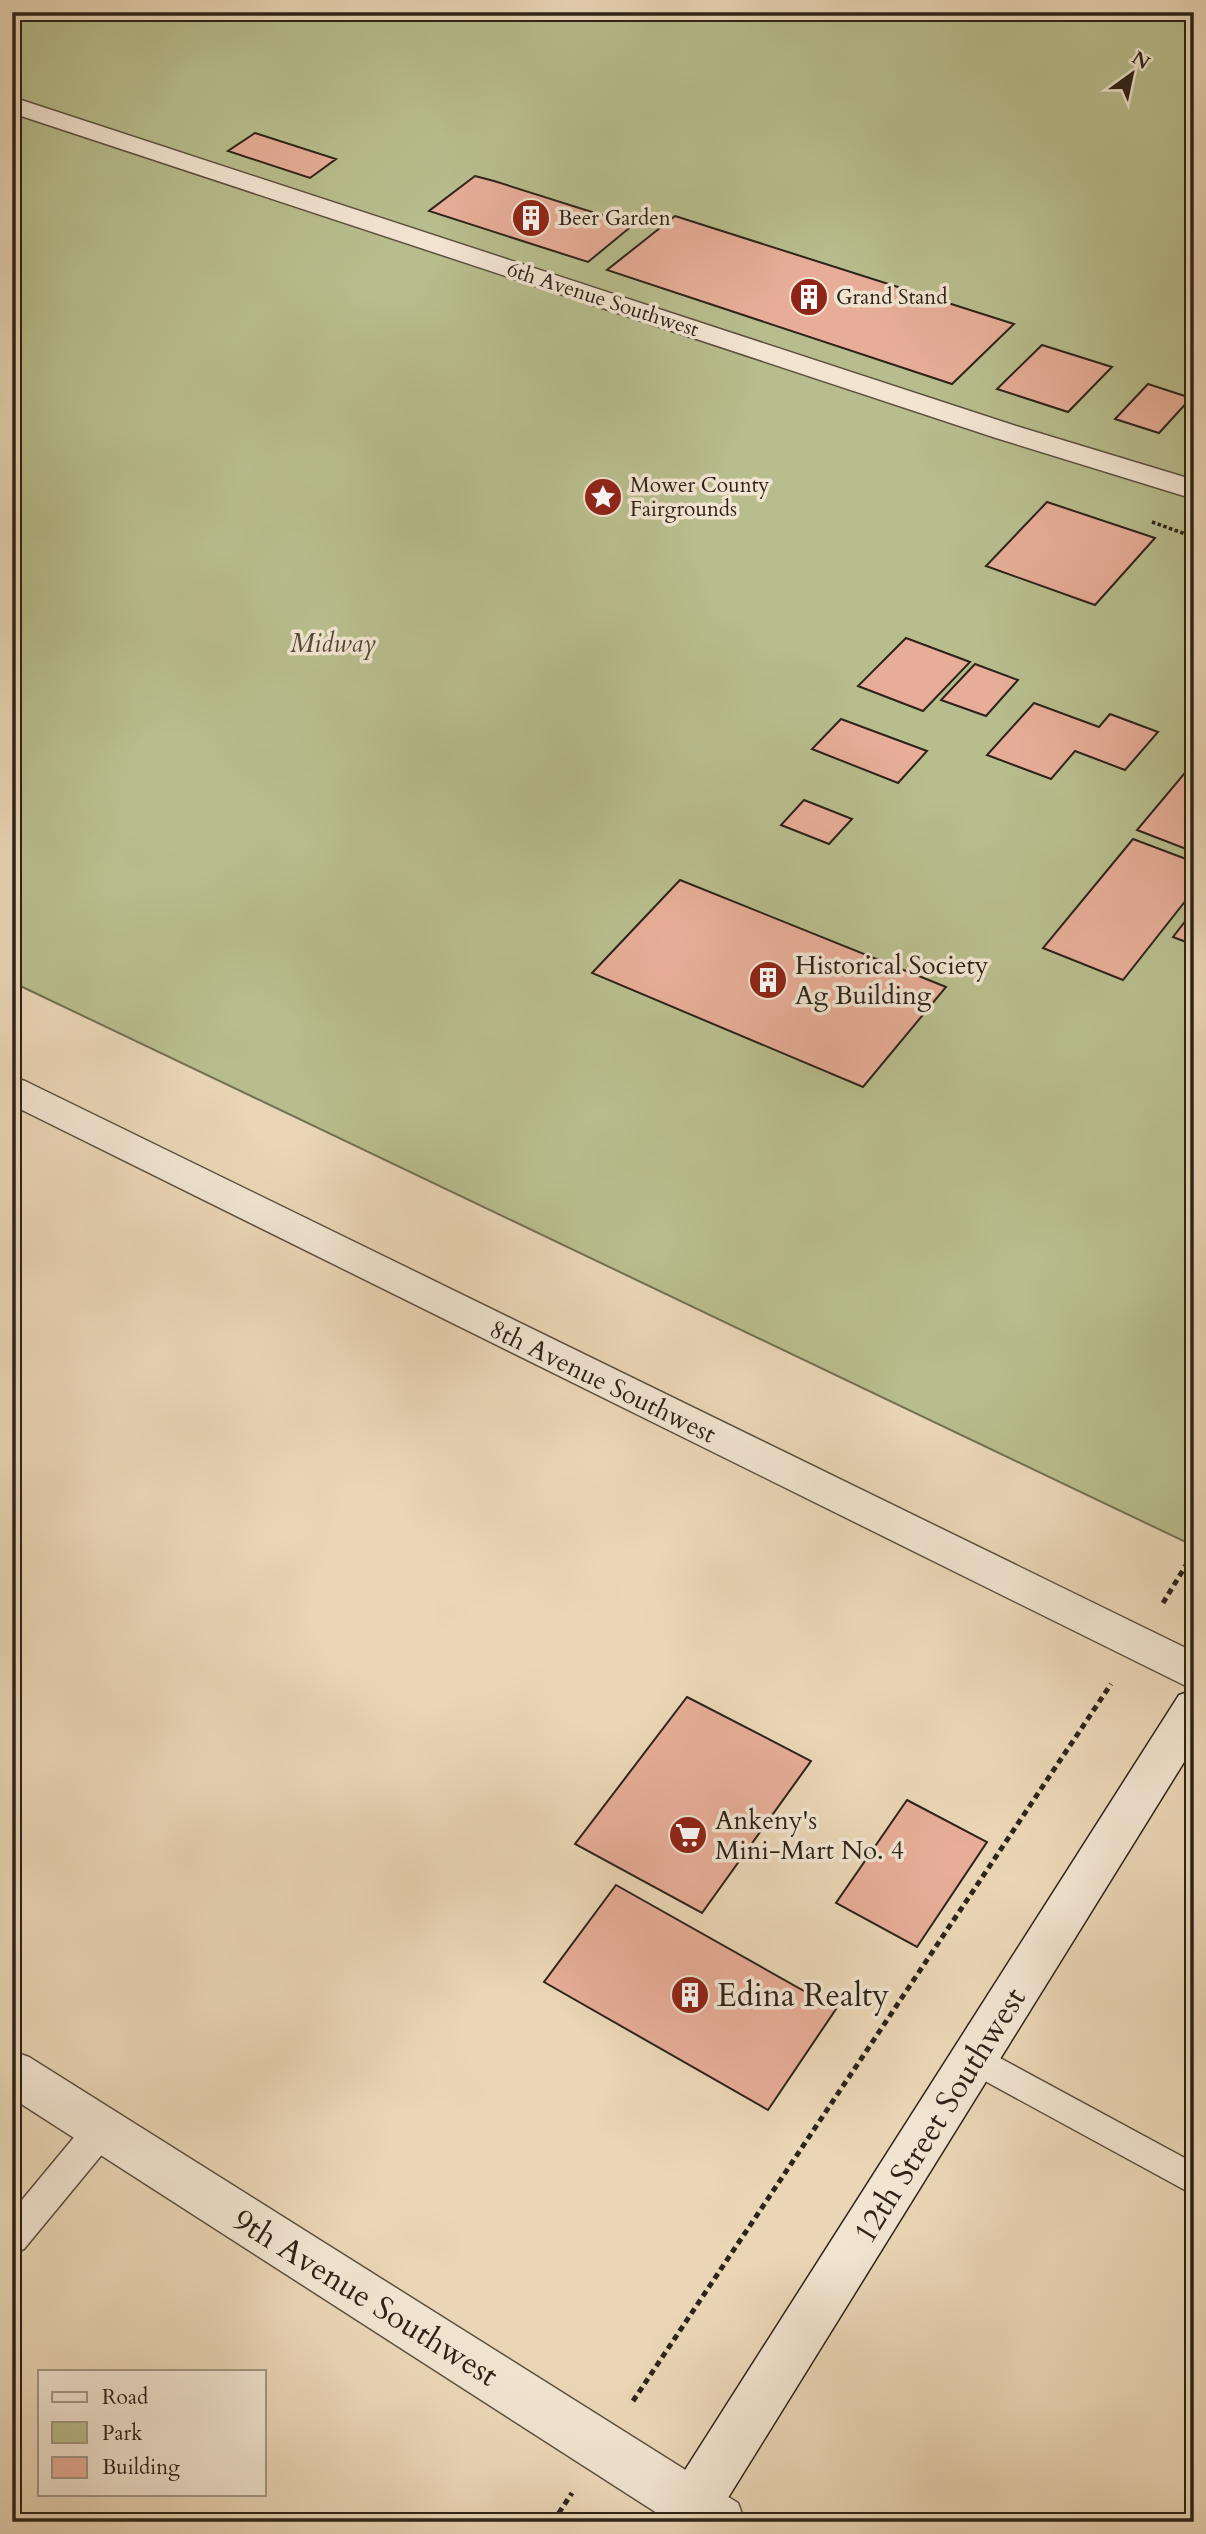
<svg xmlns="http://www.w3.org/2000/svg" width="1206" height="2534" viewBox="0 0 1206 2534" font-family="Cardo,serif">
<rect width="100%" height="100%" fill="#ead6b6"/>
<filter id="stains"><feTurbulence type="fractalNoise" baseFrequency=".00286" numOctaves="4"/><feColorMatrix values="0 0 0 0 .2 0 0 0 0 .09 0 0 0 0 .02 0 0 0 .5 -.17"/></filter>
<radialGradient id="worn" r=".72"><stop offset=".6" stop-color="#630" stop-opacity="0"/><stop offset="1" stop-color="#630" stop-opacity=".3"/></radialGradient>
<path fill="#b8bd8d" stroke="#727052" stroke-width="2" d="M12,12H1194V1546L12,982Z"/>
<path fill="#e7ad98" stroke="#2d2318" stroke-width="2" d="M255,133L336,159L310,178L228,151Z
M475,176L494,181L633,225L588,262L429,211Z
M675,216L1014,324L952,384L607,270Z
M1042,345L1112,367L1068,412L997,389Z
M1148,384L1191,398L1159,433L1115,419Z
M1047,502L1155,538L1095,605L986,566Z
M906,638L970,662L923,711L858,686Z
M975,664L1018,680L986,716L941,700Z
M1034,703L1099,727L1110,714L1158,732L1125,770L1075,751L1051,779L987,755Z
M841,719L927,751L898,783L812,749Z
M1194,762V852L1137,830Z
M804,800L852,819L829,844L781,825Z
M1133,839L1194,862V890L1123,980L1043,948Z
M680,880L946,987L863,1087L592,973Z
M1194,910V945L1173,937Z
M687,1697L811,1761L702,1913L575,1844Z
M907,1800L987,1842L917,1947L836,1903Z
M616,1885L836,2009L768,2110L544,1982Z"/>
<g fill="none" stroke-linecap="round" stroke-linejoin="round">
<defs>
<path id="service" d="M974,2044L1194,2163V2195L963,2069L958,2059L963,2049Z
M102,2114L114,2118L118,2129L114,2140L24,2249L12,2254V2212L90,2118Z"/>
<path id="minor" d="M12,97L1016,426L1194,480V499L996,438L12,113Z
M12,2051L29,2057L738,2503L745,2522H671L12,2098Z"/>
<path id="tertiary" d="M12,1077L25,1081L1194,1652V1690L12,1105Z"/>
<path id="secondary" d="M1194,1690V1746L713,2522H657L664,2503L1179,1695Z"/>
</defs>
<use href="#service" stroke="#5c5040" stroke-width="3"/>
<use href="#minor" stroke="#5c5040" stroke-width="3"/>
<use href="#tertiary" stroke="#5c5040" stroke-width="3"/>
<use href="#secondary" stroke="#2d2318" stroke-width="3"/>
<path stroke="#2d2318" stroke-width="3.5" stroke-dasharray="3.5 2.5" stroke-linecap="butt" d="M1152,522L1194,537"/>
<path stroke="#2d2318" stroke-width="5" stroke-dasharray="6 4.5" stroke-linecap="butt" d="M1163,1603L1194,1552
M633,2401L1111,1684
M553,2522L572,2493"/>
<use href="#service" fill="#f1e4d0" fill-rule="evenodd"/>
<use href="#minor" fill="#f1e4d0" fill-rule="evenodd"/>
<use href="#tertiary" fill="#f1e4d0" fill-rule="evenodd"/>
<use href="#secondary" fill="#f1e4d0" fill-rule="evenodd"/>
</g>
<defs>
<symbol id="building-disc" viewBox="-11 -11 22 22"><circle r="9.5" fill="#8f2418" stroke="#f1e4d0"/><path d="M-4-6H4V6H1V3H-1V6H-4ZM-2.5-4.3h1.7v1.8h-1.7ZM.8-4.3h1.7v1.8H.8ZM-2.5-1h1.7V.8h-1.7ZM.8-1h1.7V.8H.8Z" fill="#fff"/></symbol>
<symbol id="sight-disc" viewBox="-11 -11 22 22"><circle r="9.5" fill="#8f2418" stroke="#f1e4d0"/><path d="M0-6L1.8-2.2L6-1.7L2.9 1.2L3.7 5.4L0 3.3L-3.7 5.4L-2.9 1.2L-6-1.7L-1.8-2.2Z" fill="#fff"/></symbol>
<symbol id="supermarket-disc" viewBox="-11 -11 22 22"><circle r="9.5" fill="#8f2418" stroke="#f1e4d0"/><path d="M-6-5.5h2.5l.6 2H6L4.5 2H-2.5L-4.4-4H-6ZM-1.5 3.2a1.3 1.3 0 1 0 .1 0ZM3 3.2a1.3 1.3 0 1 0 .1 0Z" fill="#fff"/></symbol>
</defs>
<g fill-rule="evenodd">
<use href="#building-disc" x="509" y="196" width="44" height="44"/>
<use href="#building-disc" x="787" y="275" width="44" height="44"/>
<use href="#sight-disc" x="581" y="475" width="44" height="44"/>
<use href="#building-disc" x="746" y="958" width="44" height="44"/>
<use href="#supermarket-disc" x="666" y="1813" width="44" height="44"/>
<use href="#building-disc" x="668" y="1973" width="44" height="44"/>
</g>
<g text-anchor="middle" stroke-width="7" stroke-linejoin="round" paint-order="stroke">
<g font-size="21" fill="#2d2318" stroke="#f1e4d0" text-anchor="start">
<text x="558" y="225">Beer Garden</text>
<text x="836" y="304">Grand Stand</text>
<text x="630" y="492">Mower County<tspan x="630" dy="24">Fairgrounds</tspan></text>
</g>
<g font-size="21" fill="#2d2318" stroke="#f1e4d0">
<text transform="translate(603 299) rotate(18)" y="7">6th Avenue Southwest</text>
</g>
<g font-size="26" font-style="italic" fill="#504a35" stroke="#f1e4d0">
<text x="333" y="652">Midway</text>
</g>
<g font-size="26" fill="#2d2318" stroke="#f1e4d0" text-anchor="start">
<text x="795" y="974">Historical Society<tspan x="795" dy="30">Ag Building</tspan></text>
<text x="715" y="1829">Ankeny's<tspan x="715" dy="30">Mini-Mart No. 4</tspan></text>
</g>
<g font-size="26" fill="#2d2318" stroke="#f1e4d0">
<text transform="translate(603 1381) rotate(26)" y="9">8th Avenue Southwest</text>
</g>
<g font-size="32" fill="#2d2318" stroke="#f1e4d0" text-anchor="start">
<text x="717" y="2006">Edina Realty</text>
</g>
<g font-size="32" fill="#2d2318" stroke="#f1e4d0">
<text transform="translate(939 2115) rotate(-58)" y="11">12th Street Southwest</text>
<text transform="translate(366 2297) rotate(32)" y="11">9th Avenue Southwest</text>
</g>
</g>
<rect width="1206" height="2534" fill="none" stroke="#ead6b6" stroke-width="42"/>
<rect x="14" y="14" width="1178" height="2506" fill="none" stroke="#2d2318" stroke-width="3.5"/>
<rect x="21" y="21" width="1164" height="2492" fill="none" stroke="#2d2318" stroke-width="2"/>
<rect x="38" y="2370" width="228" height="126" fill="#f1e4d0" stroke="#a39786" stroke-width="2"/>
<rect x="52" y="2392" width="35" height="10" fill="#f1e4d0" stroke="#a39786" stroke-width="2"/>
<text x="102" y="2404" font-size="21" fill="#2d2318">Road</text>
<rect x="52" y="2422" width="35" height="21" fill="#b8bd8d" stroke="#a39786" stroke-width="2"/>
<text x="102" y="2440" font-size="21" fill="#2d2318">Park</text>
<rect x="52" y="2457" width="35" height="21" fill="#e7ad98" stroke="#a39786" stroke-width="2"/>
<text x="102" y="2474" font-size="21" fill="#2d2318">Building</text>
<g transform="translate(1132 74) rotate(33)" stroke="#f1e4d0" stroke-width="5" paint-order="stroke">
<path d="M0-5L12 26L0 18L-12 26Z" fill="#2d2318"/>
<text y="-10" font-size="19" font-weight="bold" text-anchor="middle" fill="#2d2318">N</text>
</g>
<rect width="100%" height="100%" filter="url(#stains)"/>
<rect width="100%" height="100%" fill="url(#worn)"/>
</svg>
